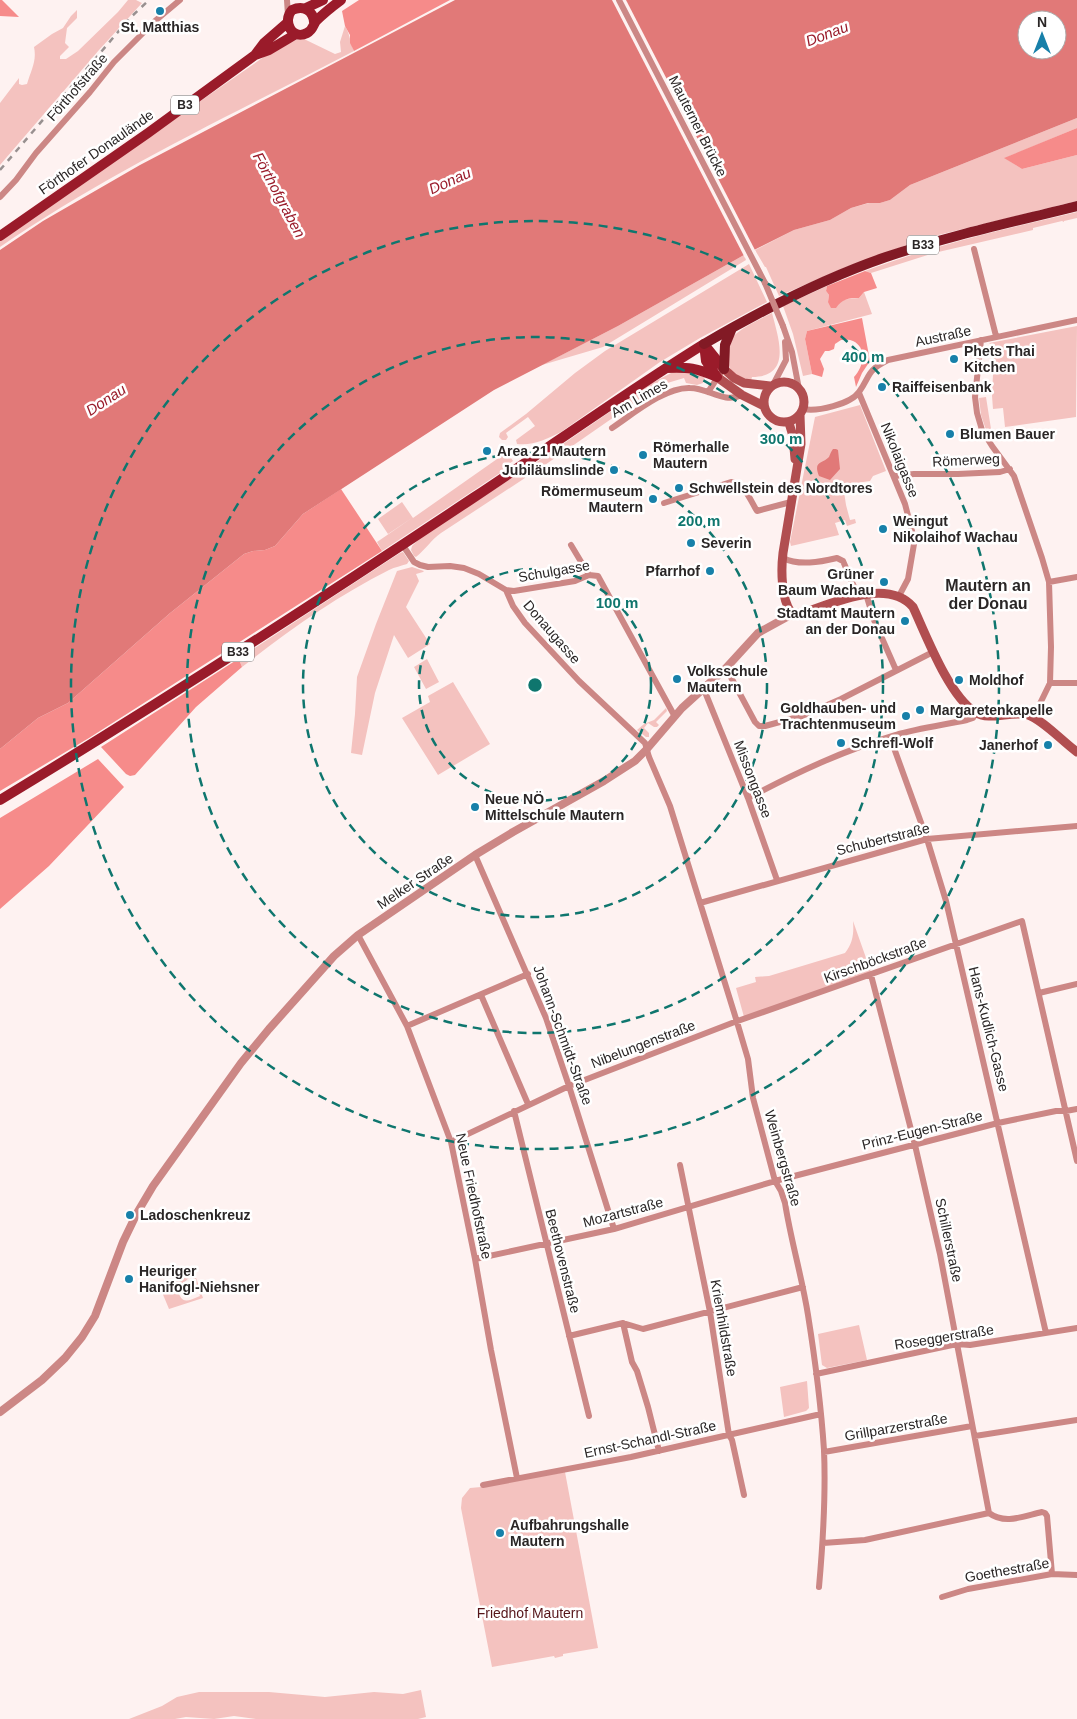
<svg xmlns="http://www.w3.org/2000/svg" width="1077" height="1719" viewBox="0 0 1077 1719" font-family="Helvetica,sans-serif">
<rect width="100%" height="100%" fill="#fef2f1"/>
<path fill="#f4c2bf" d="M128,0H136L142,3L99,50L0,165V103L19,78V84L22,85L27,84C31,70 37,61 34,47L52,34L63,28L71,16L77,10V18L67,28L65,43L69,47L60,56V59H66L78,51L118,12Z
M345,26C350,34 350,42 354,51C235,113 110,171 0,247V240L271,52L296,40L304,39L335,54L341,52L340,42Z
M1077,118V128L1005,158L1022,169L1077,155V201L926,238L846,267L779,296L766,267H765L755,250L794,230L830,220L851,208L869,203H880L890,200L910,185Z
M1077,212V218L1064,221V222L1062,221L1033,228V230L934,253L871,273L865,271C934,245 1006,229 1077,212Z
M744,255L746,260L603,347L542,365L618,326Z
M749,264L767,302L700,338L660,362L561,432C547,439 533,446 517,444L516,440L535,426L528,417L506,433L508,437L506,440H502L499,437L500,433L526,414L575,373L605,351Z
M827,286L826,291L829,295L828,302C839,302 848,298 859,298L864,292L872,314L807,331L805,339L812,374L803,376L793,334L783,306Z
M772,313C778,337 793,377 752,377L751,381C730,376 725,367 730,347C731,341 732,337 737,333C747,325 760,319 772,313Z
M1077,326L1076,417L1005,427L1003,408L993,409L992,396L994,352L993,346L989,343Z
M683,371L705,376L703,383L697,385L686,383L684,378L664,384L640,399L529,476L525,470L652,383L673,372Z
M986,397L991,429L986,430L981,415L979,398Z
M860,405L886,471L873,476L870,481L843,485L846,505L850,520L855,519L856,523L847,526L845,520L835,523L839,535L791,546L790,542L815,417Z
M507,452L513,461L506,466L500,473L382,551L377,542L412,518L388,534L378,519L402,502L413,518Z
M521,472L525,478L441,533C431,540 426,549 416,557L414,556L411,550L412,546L420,538Z
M403,552L409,561L407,564C401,566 395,567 389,570C337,596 288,631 242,667L240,662L235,661L400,553Z
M412,567L424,571L423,572L416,574L419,581L406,607L430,644L408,658L394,635L375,693L362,755L351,753L355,714L357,677L376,624L397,571Z
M427,659L439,682L426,689L414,667Z
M453,682L490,744L438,775L402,718L430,702L428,696Z
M666,708L667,711L656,722L659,725L657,727H654L648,723L644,728L649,733V737H646L637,730L644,724L654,720Z
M853,921L871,972L744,1017L736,988L756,982L755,977L769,976L845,953C853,943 854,933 853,921Z
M194,1272L203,1298L169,1309L159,1285L190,1274V1277L177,1289C182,1304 186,1302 200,1296L193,1279Z
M859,1325L867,1360L827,1368L822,1365L818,1334Z
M807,1381L809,1408L806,1411L784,1417L780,1387Z
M565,1472L598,1648L563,1654V1656L555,1658L554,1656L492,1667L461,1508L462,1498L470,1488L481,1487Z
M421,1690L426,1717L418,1719H256L234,1716L214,1719L186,1717L175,1719H129L162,1706L177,1697L199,1692H269L325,1697L374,1692L403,1694Z"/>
<path fill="#f68b8a" d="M0,0H2L19,17L0,16Z
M359,0H450L354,51L350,43V35L345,26L342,11Z
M1077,128V155L1022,169L1004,158Z
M865,271L871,273L877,288L864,292L859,298C848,298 842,299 836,308H831L828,302L829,295L826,291L827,286Z
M862,318L870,361L862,373L856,387L854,377C863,368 868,348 853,341C849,339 845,340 841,340L835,344L834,349L829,351H825L820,359L824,369L822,377L812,374L805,339L807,331Z
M341,489L382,551L89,738L0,791V749L38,718L68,703L169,614L244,554L253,551L265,550L275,546L303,514Z
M235,661L240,662L242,667L196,707L135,775L130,776L126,774L101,747Z
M98,759L124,787L49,866L0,909V818Z"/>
<path fill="#e17978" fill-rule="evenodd" d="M455,0H1077V118L910,185L890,200L880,203H868L851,208L830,220L794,230L744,255L618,326L494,390L303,514L275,546L265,550L253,551L244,554L169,614L68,703L38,718L0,749V250L43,221L140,165ZM1027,20H1057V50H1027Z
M833,449H836L838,450L840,469L830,480L819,476C813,461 822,464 829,457C830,454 831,452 833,449Z"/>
<path fill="#fef2f1" d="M612,0H626L756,252L745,258Z"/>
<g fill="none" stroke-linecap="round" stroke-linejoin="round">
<path stroke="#cc8785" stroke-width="6" d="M287,0L288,15
M619,0L765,283
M0,197L16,180L36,153L90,92L114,62L155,21L180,0
M974,249L996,336
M783,326L792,352L799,389
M981,340L975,397L977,413L982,430L992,446L1014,476L1042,558L1049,582L1051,647L1050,683L1033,718
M774,383L786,360L785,342
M708,392L720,374
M859,393L905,504L912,531L914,544L908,579L899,596
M803,409C817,412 851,404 859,392C871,375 866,371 888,360L1077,320
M612,428C633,414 665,387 690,388C709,388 723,404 742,395
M894,476L914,474H958L1000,472L1010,469
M664,503L731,482C745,484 750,500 757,511L791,502
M402,544L414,562L420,565L428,567L450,566L464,568L479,574L506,590L513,606L525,623L579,681L645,743L649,757L670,806L737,1022L748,1059L753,1098L775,1181L781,1191L785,1203C791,1241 802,1277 808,1315C815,1359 821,1405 824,1450C826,1496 823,1542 819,1587
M571,545L589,575
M783,558C799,566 820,562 837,558L843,561L858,596
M1049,582L1077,577
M506,590L514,591L575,581L589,575L598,576L674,715
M866,594L874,620L896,670
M726,668L755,722L759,726H765L802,716L841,699L933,652
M1050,683H1077
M703,687L748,798L777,880
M890,737L927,839L946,901L1046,1333
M748,798C796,773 844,750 896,735C919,728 944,725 967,720L973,718L976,713
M475,855L546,1018L569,1086L614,1229
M700,903L927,839L1077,826
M358,935L407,1026L451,1142L475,1259L491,1350L517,1478
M871,975L915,1145L940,1254L989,1513
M1039,993L1077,984
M481,995L528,1104
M407,1026L528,974
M514,1111L589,1416
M451,1142L569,1086L732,1023L1022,921L1077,1161
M680,1165L710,1312L729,1435L732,1440L744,1495
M475,1259L614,1229L775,1181L998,1123L1056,1111H1066L1077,1109
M623,1323L632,1362L637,1371L648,1407L659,1451
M569,1336L623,1323L643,1329L803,1287
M816,1374L957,1344L970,1345L1077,1328
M975,1436L1077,1420
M824,1452L972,1426
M483,1485L631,1457L821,1414
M823,1543L865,1540L989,1513C1005,1525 1024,1516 1042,1512L1045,1513L1047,1516L1052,1574
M942,1597L968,1589L1052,1574L1077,1575"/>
<path stroke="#cc8785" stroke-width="8" d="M0,1412L42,1380L65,1358L82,1337L95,1316L123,1242L137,1213L153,1186L241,1063L269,1029L334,956L358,935L475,855L513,832L604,781L635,761L646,750L682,708L726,668L758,633L787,617L791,612"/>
<path stroke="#b14e50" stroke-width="9" d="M724,369L734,378L744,383L770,386
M717,377L742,395L764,406
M764 402a20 20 0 1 1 40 0a20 20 0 1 1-40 0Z
M800,415L801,444L783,553C781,569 781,599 791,612L800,614C831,604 887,577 913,607C926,635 949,696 975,712C990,722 1011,710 1028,715C1043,720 1063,742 1077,752
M789,423L793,436L795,459"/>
<path stroke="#9a1b2a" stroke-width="10" d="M306,8L323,0
M314,22C313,10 303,5 292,10C282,21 292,41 307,33C313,30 313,25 316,21C324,13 333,6 341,0
M255,55L269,50L296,34
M0,236L148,133L255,55L264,43L287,23
M704,344L706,361L717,377
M704,344L724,369
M666,368C688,367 697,368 717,377
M0,800C160,703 317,602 473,498C550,447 625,393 704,344"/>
<path stroke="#821a25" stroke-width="10" d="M704,344C762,310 822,279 886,257C948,236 1013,222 1077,206
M724,369L725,345L732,328"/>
<path stroke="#989090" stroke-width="2.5" stroke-dasharray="6 6" stroke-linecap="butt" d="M0,170L101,52L129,19L149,0"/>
<path stroke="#cc8785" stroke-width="6" d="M765,283L783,326"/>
</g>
<g fill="none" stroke="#0f766e" stroke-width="2.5" stroke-dasharray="9 6">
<circle cx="535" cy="685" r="116"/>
<circle cx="535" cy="685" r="232"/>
<circle cx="535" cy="685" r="348"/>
<circle cx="535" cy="685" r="464"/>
</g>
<g fill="#1780a9" stroke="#fff" stroke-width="2">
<circle cx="160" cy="11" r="5"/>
<circle cx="954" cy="359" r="5"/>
<circle cx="882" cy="387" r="5"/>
<circle cx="950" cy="434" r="5"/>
<circle cx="487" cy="451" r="5"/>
<circle cx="643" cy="455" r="5"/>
<circle cx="614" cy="470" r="5"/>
<circle cx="679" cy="488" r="5"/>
<circle cx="653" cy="499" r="5"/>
<circle cx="883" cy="529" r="5"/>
<circle cx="691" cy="543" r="5"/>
<circle cx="710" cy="571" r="5"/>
<circle cx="884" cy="582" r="5"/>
<circle cx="905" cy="621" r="5"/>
<circle cx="677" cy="679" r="5"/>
<circle cx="959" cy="680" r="5"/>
<circle cx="920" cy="710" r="5"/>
<circle cx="906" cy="716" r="5"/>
<circle cx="841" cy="743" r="5"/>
<circle cx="1048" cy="745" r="5"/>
<circle cx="475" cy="807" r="5"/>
<circle cx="130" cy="1215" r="5"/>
<circle cx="129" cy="1279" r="5"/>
<circle cx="500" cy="1533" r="5"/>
</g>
<g text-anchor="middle" stroke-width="5" stroke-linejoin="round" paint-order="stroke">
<g fill="#fff" stroke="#6a6767" stroke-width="1">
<rect x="171" y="95.5" width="28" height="19" rx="4"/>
<rect x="907" y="235.5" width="32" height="19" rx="4"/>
<rect x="222" y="642.5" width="32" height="19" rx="4"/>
</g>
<g font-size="12" font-weight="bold" fill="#2a2626">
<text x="185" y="109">B3</text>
<text x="923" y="249">B33</text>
<text x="238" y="656">B33</text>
</g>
<g font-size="14" font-weight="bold" fill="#2a2626" stroke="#fff" text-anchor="start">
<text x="160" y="32" text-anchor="middle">St. Matthias</text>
<text x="964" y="356">Phets Thai<tspan x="964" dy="16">Kitchen</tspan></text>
<text x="892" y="392">Raiffeisenbank</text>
<text x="960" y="439">Blumen Bauer</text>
<text x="653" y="452">Römerhalle<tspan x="653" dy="16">Mautern</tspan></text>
<text x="497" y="456">Area 21 Mautern</text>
<text x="604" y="475" text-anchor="end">Jubiläumslinde</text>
<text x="689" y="493">Schwellstein des Nordtores</text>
<text x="643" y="496" text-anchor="end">Römermuseum<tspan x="643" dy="16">Mautern</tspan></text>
<text x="893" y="526">Weingut<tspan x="893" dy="16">Nikolaihof Wachau</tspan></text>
<text x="701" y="548">Severin</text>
<text x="700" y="576" text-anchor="end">Pfarrhof</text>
<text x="874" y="579" text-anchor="end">Grüner<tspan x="874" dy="16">Baum Wachau</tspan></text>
<text x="895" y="618" text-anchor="end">Stadtamt Mautern<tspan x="895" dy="16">an der Donau</tspan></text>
<text x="687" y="676">Volksschule<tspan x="687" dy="16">Mautern</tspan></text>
<text x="969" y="685">Moldhof</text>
<text x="896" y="713" text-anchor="end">Goldhauben- und<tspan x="896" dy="16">Trachtenmuseum</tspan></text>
<text x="930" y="715">Margaretenkapelle</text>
<text x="851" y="748">Schrefl-Wolf</text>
<text x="1038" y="750" text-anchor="end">Janerhof</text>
<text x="485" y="804">Neue NÖ<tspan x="485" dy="16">Mittelschule Mautern</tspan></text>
<text x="140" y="1220">Ladoschenkreuz</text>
<text x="139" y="1276">Heuriger<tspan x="139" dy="16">Hanifogl-Niehsner</tspan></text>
<text x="510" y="1530">Aufbahrungshalle<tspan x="510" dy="16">Mautern</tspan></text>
</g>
<g font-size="14" fill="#2a2626" stroke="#fff">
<text transform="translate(77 87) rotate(-49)" y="5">Förthofstraße</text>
<text transform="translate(698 126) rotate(63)" y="5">Mauterner Brücke</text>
<text transform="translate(96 152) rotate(-35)" y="5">Förthofer Donaulände</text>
<text transform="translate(943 336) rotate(-12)" y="5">Austraße</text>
<text transform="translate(639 398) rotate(-30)" y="5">Am Limes</text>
<text transform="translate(900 460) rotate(68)" y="5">Nikolaigasse</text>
<text transform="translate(966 460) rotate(-3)" y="5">Römerweg</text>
<text transform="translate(554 571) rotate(-10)" y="5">Schulgasse</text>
<text transform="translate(552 632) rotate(49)" y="5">Donaugasse</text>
<text transform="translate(753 779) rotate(69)" y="5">Missongasse</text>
<text transform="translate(883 839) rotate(-14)" y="5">Schubertstraße</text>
<text transform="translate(415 881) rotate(-34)" y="5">Melker Straße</text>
<text transform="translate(875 960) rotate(-20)" y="5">Kirschböckstraße</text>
<text transform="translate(989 1029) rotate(76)" y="5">Hans-Kudlich-Gasse</text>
<text transform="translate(563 1035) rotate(70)" y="5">Johann-Schmidt-Straße</text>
<text transform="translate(643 1044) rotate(-21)" y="5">Nibelungenstraße</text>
<text transform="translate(922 1130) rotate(-14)" y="5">Prinz-Eugen-Straße</text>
<text transform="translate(783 1158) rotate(74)" y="5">Weinbergstraße</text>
<text transform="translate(474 1196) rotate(78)" y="5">Neue Friedhofstraße</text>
<text transform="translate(623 1212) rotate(-15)" y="5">Mozartstraße</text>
<text transform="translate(949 1240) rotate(78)" y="5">Schillerstraße</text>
<text transform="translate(563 1261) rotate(76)" y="5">Beethovenstraße</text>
<text transform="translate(724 1328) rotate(80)" y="5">Kriemhildstraße</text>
<text transform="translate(944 1337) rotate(-9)" y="5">Roseggerstraße</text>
<text transform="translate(896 1427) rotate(-10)" y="5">Grillparzerstraße</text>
<text transform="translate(650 1439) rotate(-12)" y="5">Ernst-Schandl-Straße</text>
<text transform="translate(1007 1570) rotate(-10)" y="5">Goethestraße</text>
</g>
<g font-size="14" fill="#561519" stroke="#fff">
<text x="530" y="1618">Friedhof Mautern</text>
</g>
<g font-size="15" font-style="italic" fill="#9a1c2b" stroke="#fff">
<text transform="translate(827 34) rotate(-21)" y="5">Donau</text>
<text transform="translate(450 181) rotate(-24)" y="5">Donau</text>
<text transform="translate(279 195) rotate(62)" y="5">Förthofgraben</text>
<text transform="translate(106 400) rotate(-33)" y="5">Donau</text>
</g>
<g font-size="16" font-weight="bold" fill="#2a2626" stroke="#fff">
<text x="988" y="591">Mautern an<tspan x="988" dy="18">der Donau</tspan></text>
</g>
</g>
<circle cx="535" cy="685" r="8" fill="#0f766e" stroke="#fff" stroke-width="2.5"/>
<g font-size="15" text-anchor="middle" font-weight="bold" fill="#0f766e" stroke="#fff" stroke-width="5" stroke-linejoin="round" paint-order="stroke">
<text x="863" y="362">400 m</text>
<text x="781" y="444">300 m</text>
<text x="699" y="526">200 m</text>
<text x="617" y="608">100 m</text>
</g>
<g transform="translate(1042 35)"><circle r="24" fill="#ffffff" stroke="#aaa8a8"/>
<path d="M0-4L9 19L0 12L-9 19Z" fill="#1780a9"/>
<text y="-8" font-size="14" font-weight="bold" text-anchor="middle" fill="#2a2626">N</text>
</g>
</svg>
